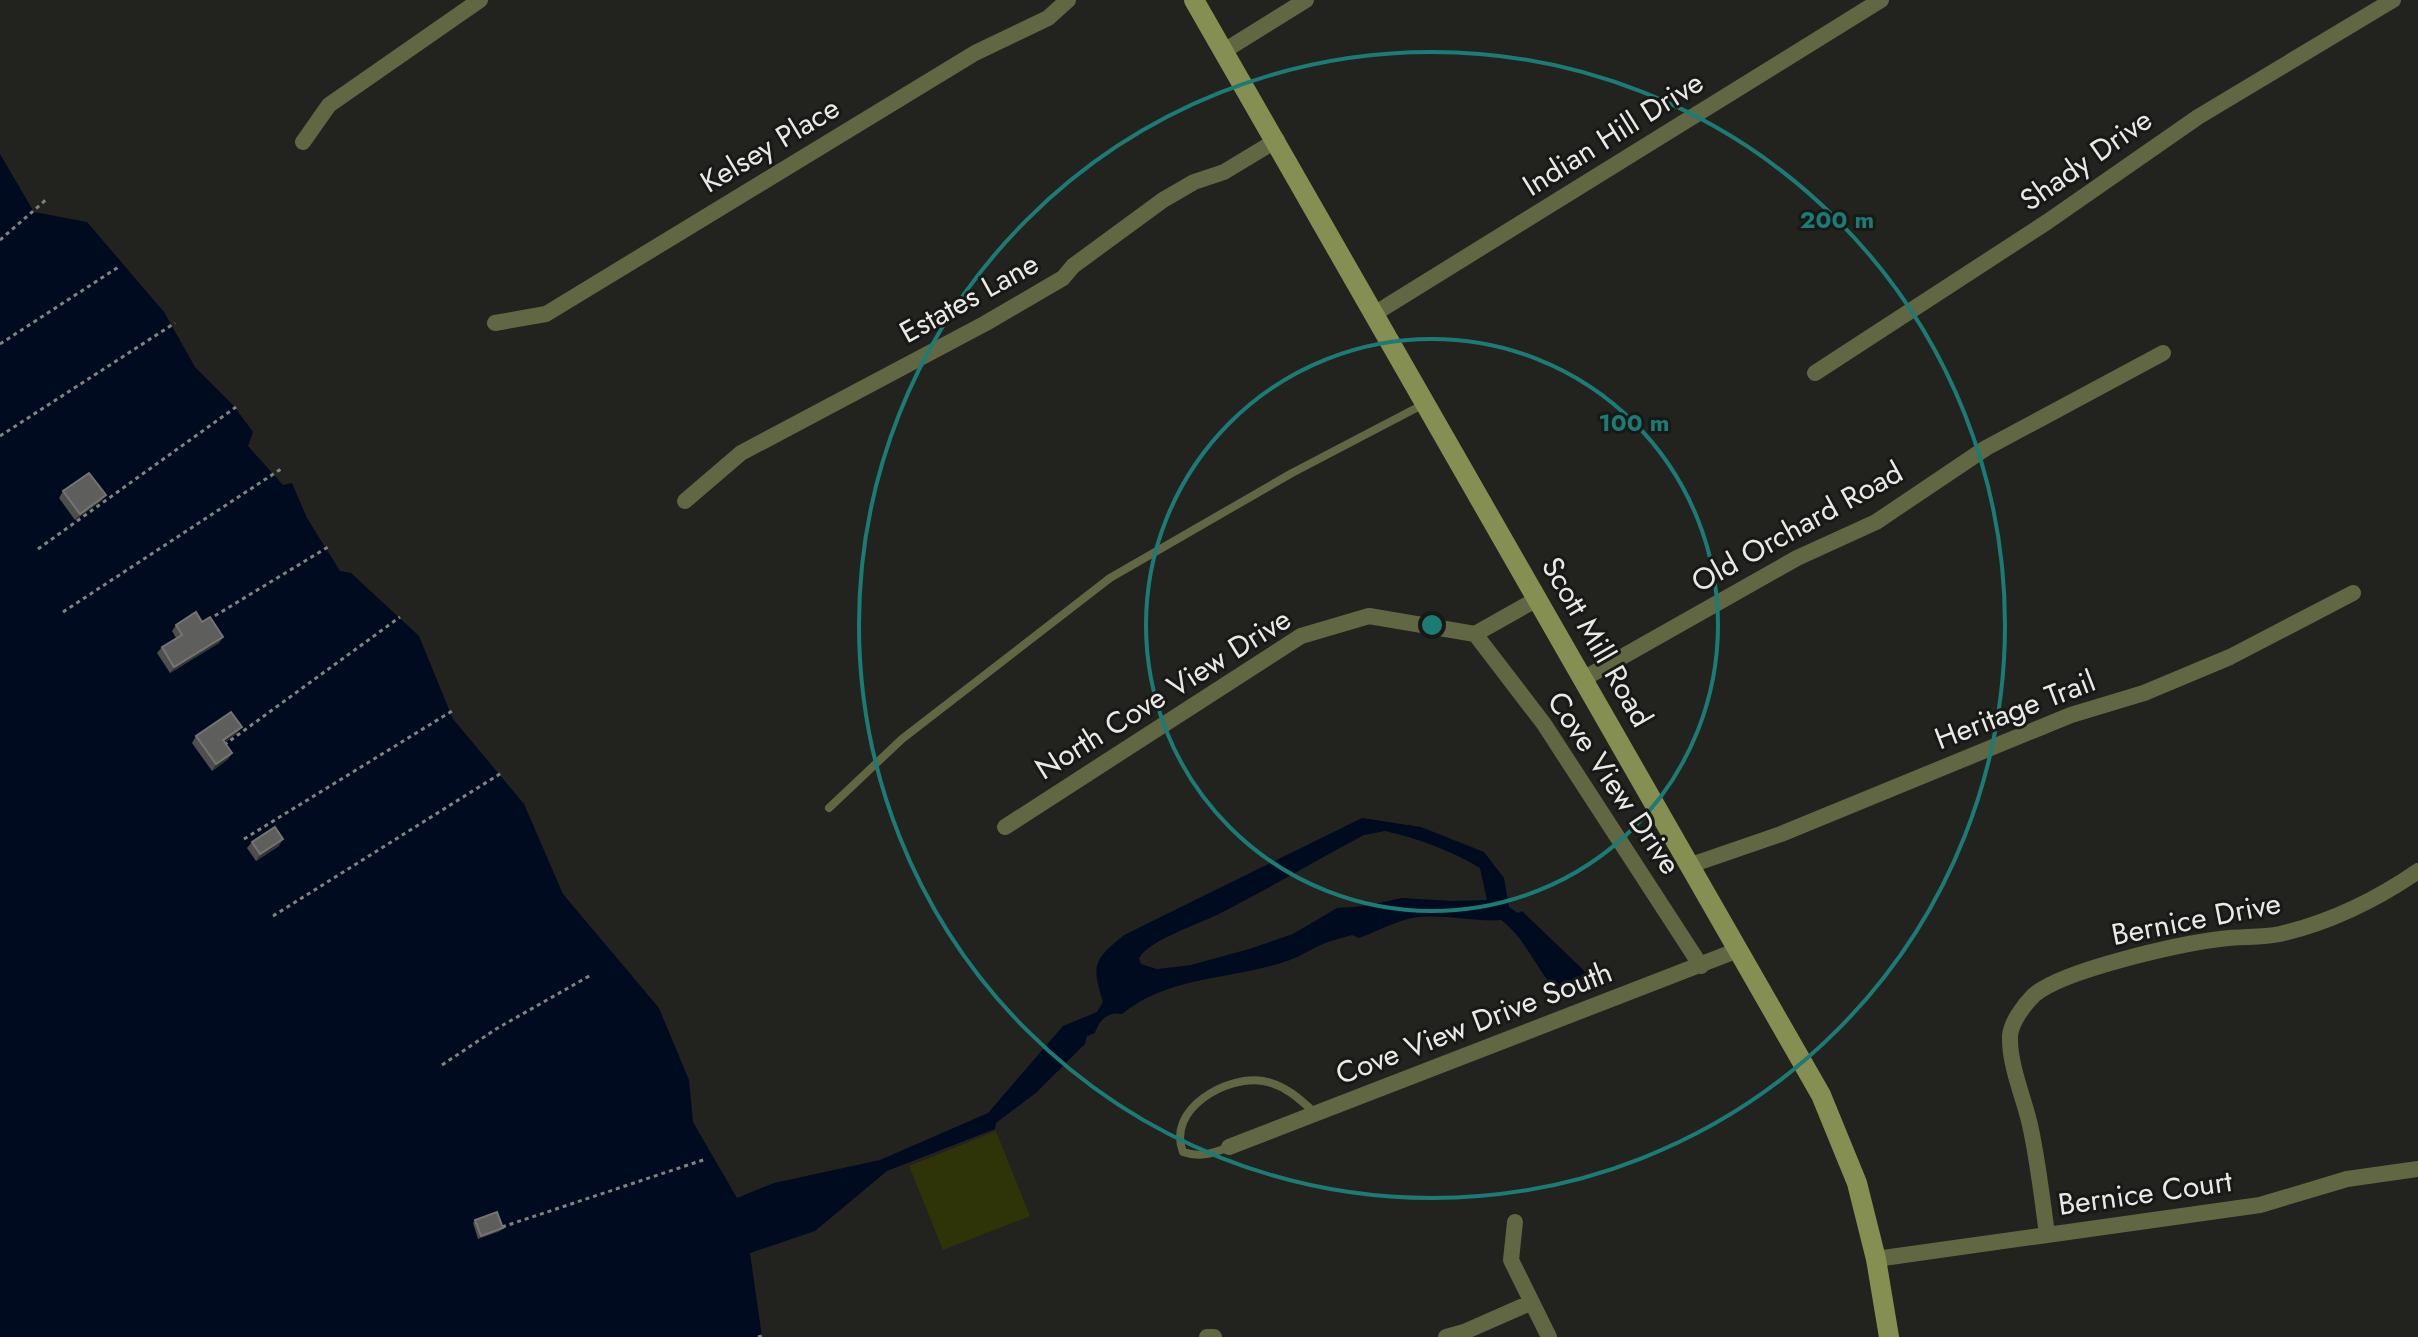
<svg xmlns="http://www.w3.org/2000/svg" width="2418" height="1337" viewBox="0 0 2418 1337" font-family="Jost,sans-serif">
<rect width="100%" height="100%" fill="#22221f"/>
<path fill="#2e3308" d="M996,1131L1030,1216L943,1250L909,1166Z"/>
<path fill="#000b20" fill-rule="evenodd" d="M0,154L34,212L87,222L164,312L195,367L233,405L253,432L248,446L283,485L292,483L307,518L340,571L351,573L419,636L453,719L524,804L563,894L659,1008L689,1080L693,1122L737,1198L774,1183L880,1160L988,1113L1063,1026L1097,1012L1103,1002C1091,964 1094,960 1124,935L1362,818L1421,827L1484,852L1504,878L1509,907L1518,913L1522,911L1596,982L1559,993C1537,972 1526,938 1501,920C1471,922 1442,913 1412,918C1393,922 1376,932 1359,938L1352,935C1343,938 1332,940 1323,944C1309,950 1298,958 1284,962C1228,980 1169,976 1122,1014C1108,1011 1099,1020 1095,1033L1087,1036L1085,1044L1037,1092L996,1123L995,1129L887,1171L815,1231L750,1253L762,1337H0ZM1385,831C1417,838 1452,851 1480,868L1487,900L1453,901L1402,898L1365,906L1337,908L1293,934L1249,949L1191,965L1157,969L1141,964L1139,958C1151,939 1197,925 1219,914C1268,889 1315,861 1364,835Z"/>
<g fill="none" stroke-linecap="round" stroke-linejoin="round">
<path stroke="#828280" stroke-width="3" stroke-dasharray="4 4" stroke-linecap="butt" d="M0,240L48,198
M0,344L120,266
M0,436L175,323
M38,549L236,407
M63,612L281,469
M208,620L328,547
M224,745L400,617
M244,839L452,711
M273,916L503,772
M442,1065L496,1029L591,975
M502,1227L706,1159
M758,1337L765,1335"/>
<path stroke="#616742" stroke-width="8" d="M829,808L902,739L1110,578L1292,473L1424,404
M1229,1147C1213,1153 1200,1158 1183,1152C1166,1109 1227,1075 1263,1081C1285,1085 1300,1099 1316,1114"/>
<path stroke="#616742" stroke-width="16" d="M1224,51L1306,0
M303,142L329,105L480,0
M1374,314L1881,0
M495,323L546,314L975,53L1048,18L1068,0
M1815,373L2047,222L2198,117L2393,0
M685,501L741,453L986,323L1063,278L1073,266L1163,200L1194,182L1224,172L1277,140
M1475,634L1544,724L1701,966
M1583,679L1797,558L1876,522L1986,448L2163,353
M1005,827L1301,636L1369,616L1475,634L1537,599
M1691,865L1781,834L2071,715L2144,693L2230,657L2353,593
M1229,1147L1738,950
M1515,1222L1511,1260L1549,1337
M2047,1234C2042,1198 2038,1161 2030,1125C2024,1098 2009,1065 2010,1036C2011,1022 2024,1005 2034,995C2063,970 2179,944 2220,939C2240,936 2261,938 2280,934C2331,922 2376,900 2418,871
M1876,1259L2260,1205L2347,1179L2418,1169
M1207,1337H1214
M1446,1337L1464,1332L1530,1303"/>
<path stroke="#858f51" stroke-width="20" d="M1194,0L1821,1095L1857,1183L1876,1259L1889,1337"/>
</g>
<path fill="#4e4f4c" d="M63,491L106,495L101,501L75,520L59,498Z
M202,622L223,637L219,643L170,673L157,653L162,647L176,638L172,631L176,625Z
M237,733L225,742L232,753L228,759L212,771L192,743L196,736Z
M252,842L279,846L256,861L247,848Z
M475,1220L500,1231L478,1239L473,1223Z"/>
<path fill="#353633" d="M106,495L101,501L75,520L80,514Z
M223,637L219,643L170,673L174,667Z
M242,727L237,733L219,747L223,740Z
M232,753L228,759L212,771L216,764Z
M283,839L279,846L256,861L260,854Z
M503,1228L500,1231L478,1239L481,1236Z"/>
<path fill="#5e5f5d" stroke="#747572" stroke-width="2" d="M89,473L106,495L80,514L63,491Z
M196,612L202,622L210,617L223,637L174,667L162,647L182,635L176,625Z
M231,712L242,727L223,740L232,753L216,764L196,736Z
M275,827L283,839L260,854L252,842Z
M497,1212L503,1228L481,1236L475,1220Z"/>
<g fill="none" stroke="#1a7c74" stroke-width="4">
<circle cx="1432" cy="625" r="286"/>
<circle cx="1432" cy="625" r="573"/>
</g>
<g text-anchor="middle" stroke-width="6" stroke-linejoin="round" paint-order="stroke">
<g font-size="30" fill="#e9eae8" stroke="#181916">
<text transform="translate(1613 134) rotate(-32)" y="10">Indian Hill Drive</text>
<text transform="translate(770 145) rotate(-31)" y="10">Kelsey Place</text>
<text transform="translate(2086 160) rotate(-35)" y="10">Shady Drive</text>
<text transform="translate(969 298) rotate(-29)" y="10">Estates Lane</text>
<text transform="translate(1797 527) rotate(-29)" y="10">Old Orchard Road</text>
<text transform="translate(1597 642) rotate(60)" y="10">Scott Mill Road</text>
<text transform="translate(1163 694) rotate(-32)" y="10">North Cove View Drive</text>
<text transform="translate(2015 710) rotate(-21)" y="10">Heritage Trail</text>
<text transform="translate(1614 783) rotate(56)" y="10">Cove View Drive</text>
<text transform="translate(2196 919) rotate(-11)" y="10">Bernice Drive</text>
<text transform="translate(1474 1023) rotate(-21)" y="10">Cove View Drive South</text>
<text transform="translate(2145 1193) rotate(-8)" y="10">Bernice Court</text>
</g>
</g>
<circle cx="1432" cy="625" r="12" fill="#1a7c74" stroke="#181916" stroke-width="4"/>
<g font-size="24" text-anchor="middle" font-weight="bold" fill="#1a7c74" stroke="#181916" stroke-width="6" stroke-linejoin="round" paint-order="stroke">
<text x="1837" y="228">200 m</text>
<text x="1634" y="431">100 m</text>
</g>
</svg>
